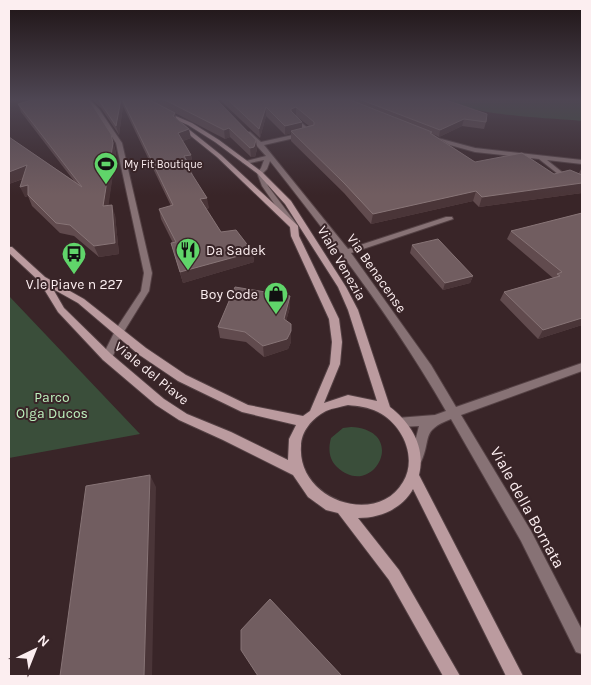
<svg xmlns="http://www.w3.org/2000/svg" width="591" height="685" viewBox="0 0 591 685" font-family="Karla,sans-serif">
<rect width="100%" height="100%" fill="#392528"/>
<path fill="#3a4e3a" d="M449,99H582V121C553,118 468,116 449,99Z
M9,296L140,434L9,458Z
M351,427C410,430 373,501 337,467C329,459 328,449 331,438L343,428Z"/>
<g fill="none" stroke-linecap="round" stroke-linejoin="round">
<defs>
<path id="street" d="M84,99H89L99,109L122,143L152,273L149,291L123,333L111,360H103L102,357L116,329L141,291L144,273L116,143L95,111Z
M295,117L312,132V134L264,145L348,249L446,217H452L453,219L351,253L431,365L456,407L582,363V371L461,415L531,531L582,630V654L576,652L521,541L451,419C420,431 432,438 421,462L417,464L413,462L411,458L419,426L401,427L397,426L395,422L397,418L435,415L446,411C395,322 333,241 270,161L267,169L263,173L268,186L298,226L297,228H291L262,186L257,173L261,168L264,160L245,164L242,162L266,156L246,134V132H250L261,142L306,132L293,120L292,119Z
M434,137L475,148L582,160V164L547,160L562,172L582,181V185L558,174L539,159L475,152L432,140V138Z"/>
<path id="secondary" d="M139,99H145L171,114L192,123L219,140L262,172L291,201L346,287L358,310L390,407C411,423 426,447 419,475L523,676H506L413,489C402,509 380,518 358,518L399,570L460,676H443L389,580L338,513L326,510L308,497L293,475L223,440L179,420L156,405L103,360L58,312L39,281L9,253V247H12L45,277L84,299L146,348L186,375L248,405L303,416L310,411L330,364L332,342L329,319L291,236L290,227L217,157L176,124L181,123L221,155L298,226L299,236L339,319L342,342L340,364L324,403L348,395L377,401L348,310L338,287L285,204L258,174L215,142L188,125L167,116ZM53,289L78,303L138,354L178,381L242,412L296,425L289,439L288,460L231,432L187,414L164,399L111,354L64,308ZM348,405C358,406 368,407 378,412C402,424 418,457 403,482C377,527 297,500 301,446C301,432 312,418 326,411C333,408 341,407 348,405Z"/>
</defs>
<use href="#street" stroke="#544144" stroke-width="2"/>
<use href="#secondary" stroke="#544144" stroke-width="2"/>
<use href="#street" fill="#877275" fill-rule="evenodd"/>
<use href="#secondary" fill="#bb9b9f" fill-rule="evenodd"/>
</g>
<path fill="#614b4e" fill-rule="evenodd" d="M91,99H148L175,113L176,118L191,138L183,141L191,155L193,164L190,165L191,168L193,176L209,208L206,209L221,232L253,252L254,262L183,283L171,243H173L161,219L159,209L171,206L123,106L119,135L101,108Z
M148,99H216L257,149L255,157H251L230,137L225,139Z
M219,99H443L486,122L484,129L462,126L439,137L433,134L475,162L554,174L579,173L582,167V193L479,207L473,201L371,224L344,193L291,141V133L285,135L266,116L260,138ZM296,116L309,126L302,128Z
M18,104L111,134L116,153L108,205L115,215L119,254L99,257L74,236L60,233L32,206L28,196L25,197L23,179L9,184V137L74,181L21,112Z
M582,213V325L538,339L500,300L504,292L553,278L507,239L511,231Z
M412,245L473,276L470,283L443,290L410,253Z
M290,296V307L286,321L291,324V342L288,349L264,357L246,342L220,338L218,327Z"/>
<path fill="#4a3538" d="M121,99L123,106L119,135L116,126Z
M266,107V116L260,138L259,129Z
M296,107V116L291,117V109Z
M464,119L462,126L439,137L440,130Z
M302,122V131H291V133L285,135V126Z
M229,128L230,137L225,139L224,130Z
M189,129L191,138L179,142L178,133Z
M111,134L116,153L107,216L103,206Z
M256,140L257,149L255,157H251L250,148Z
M191,155L193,164L186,166L184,156Z
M27,165L32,175L9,184V172Z
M188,168H191L193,177Z
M582,183V193L479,207L482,197Z
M28,185L33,195L25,197L20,187Z
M476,191L473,201L371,224L373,214Z
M207,198L209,208L201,210L200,199Z
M112,205L115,215L119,254L99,257L94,246Z
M253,252L254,262L183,283L180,272Z
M473,276L470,283L443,290L445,283Z
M290,296V307L284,329V319Z
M582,318V325L538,339L543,330Z
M291,331V342L288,349L264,357L263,346Z
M150,475L156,487L152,676H144Z"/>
<path fill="#715d60" stroke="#877476" d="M35,99H87L91,103L111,134L113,143L103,206L112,205L115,243L94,246L70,225L56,223L28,195V185L20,187L27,165L9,172V137L82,187L18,104Z
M97,99H121L116,126L98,99Z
M122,99H148L175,113L173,116L189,129L178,133L191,155L184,156L191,168H188L207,198L200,199L221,232L236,230L253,252L180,272L171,243L176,242L159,209L173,205Z
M163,99H216L256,140L254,147L250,148L229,128L224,130Z
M227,99H348L432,132L430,133L475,162L522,153L554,174L570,170L582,175V183L482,197L476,191L373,214L344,183L291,131L314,125V122L296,107L291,109V111L302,122L285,126L266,107L259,129Z
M359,99H443L487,114L486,122L464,119L440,130Z
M582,213V318L543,330L504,292L560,276L557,274L562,272L511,231Z
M438,239L473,276L445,283L412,245Z
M235,287L290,296L284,319L291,324V331L287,339L263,346L245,332L218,327Z
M150,475L144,676H60L86,486Z
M270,599L342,676H258L241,650V630Z"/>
<linearGradient id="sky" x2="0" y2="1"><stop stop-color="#1f1416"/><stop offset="0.51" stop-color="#4e4653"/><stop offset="1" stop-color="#4e4653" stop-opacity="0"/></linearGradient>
<rect width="591" height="195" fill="url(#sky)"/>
<defs>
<symbol id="stadium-pin" viewBox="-11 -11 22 30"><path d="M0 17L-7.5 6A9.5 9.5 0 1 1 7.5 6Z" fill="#60d56a" stroke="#392528"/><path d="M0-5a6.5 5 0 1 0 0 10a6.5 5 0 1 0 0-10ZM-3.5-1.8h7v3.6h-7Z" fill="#111"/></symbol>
<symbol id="restaurant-pin" viewBox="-11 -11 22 30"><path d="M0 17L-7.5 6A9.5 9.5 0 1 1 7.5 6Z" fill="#60d56a" stroke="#392528"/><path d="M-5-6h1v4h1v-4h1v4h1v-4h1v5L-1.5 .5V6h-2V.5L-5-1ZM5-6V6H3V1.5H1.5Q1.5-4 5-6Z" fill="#111"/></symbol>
<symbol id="bus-pin" viewBox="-11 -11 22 30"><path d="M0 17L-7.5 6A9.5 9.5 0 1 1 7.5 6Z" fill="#60d56a" stroke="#392528"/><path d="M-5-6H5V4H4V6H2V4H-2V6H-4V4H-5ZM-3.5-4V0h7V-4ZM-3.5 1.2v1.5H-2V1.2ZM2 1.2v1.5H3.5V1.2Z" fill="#111"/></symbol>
<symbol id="shop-pin" viewBox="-11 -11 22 30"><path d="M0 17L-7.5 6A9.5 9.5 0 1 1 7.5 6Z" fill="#60d56a" stroke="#392528"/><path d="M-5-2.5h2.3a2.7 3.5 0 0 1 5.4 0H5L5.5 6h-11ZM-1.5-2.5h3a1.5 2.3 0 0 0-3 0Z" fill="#111"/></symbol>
</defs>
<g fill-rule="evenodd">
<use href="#stadium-pin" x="92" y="150" width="28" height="38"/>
<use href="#restaurant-pin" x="174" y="236" width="28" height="38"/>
<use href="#bus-pin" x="60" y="240" width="28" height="38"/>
<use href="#shop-pin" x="262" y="280" width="28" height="38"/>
</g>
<g text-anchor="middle" stroke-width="4" stroke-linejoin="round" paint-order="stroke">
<g font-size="11" fill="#fceef0" stroke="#392528" text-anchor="start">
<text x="124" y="168">My Fit Boutique</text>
</g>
<g font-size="14" fill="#fceef0" stroke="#392528" text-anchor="start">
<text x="206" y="255">Da Sadek</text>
<text x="74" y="289" text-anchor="middle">V.le Piave n 227</text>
<text x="258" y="299" text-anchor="end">Boy Code</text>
</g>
<g font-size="14" fill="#fceef0" stroke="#392528">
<text transform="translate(342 263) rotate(60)" y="5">Viale Venezia</text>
<text transform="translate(377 273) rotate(55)" y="5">Via Benacense</text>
<text transform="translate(152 373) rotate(39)" y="5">Viale del Piave</text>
</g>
<g font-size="14" fill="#bdf1bd" stroke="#392528">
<text x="52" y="402">Parco<tspan x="52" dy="16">Olga Ducos</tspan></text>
</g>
<g font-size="16" fill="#fceef0" stroke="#392528">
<text transform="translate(528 507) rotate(61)" y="6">Viale della Bornata</text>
</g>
</g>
<rect width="591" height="685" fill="none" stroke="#fceef0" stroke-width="20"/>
<g transform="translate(35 650) rotate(43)" stroke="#392528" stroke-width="4" paint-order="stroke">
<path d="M0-4L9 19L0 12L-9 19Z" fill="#fceef0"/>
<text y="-8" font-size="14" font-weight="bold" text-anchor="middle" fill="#fceef0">N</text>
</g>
</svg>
